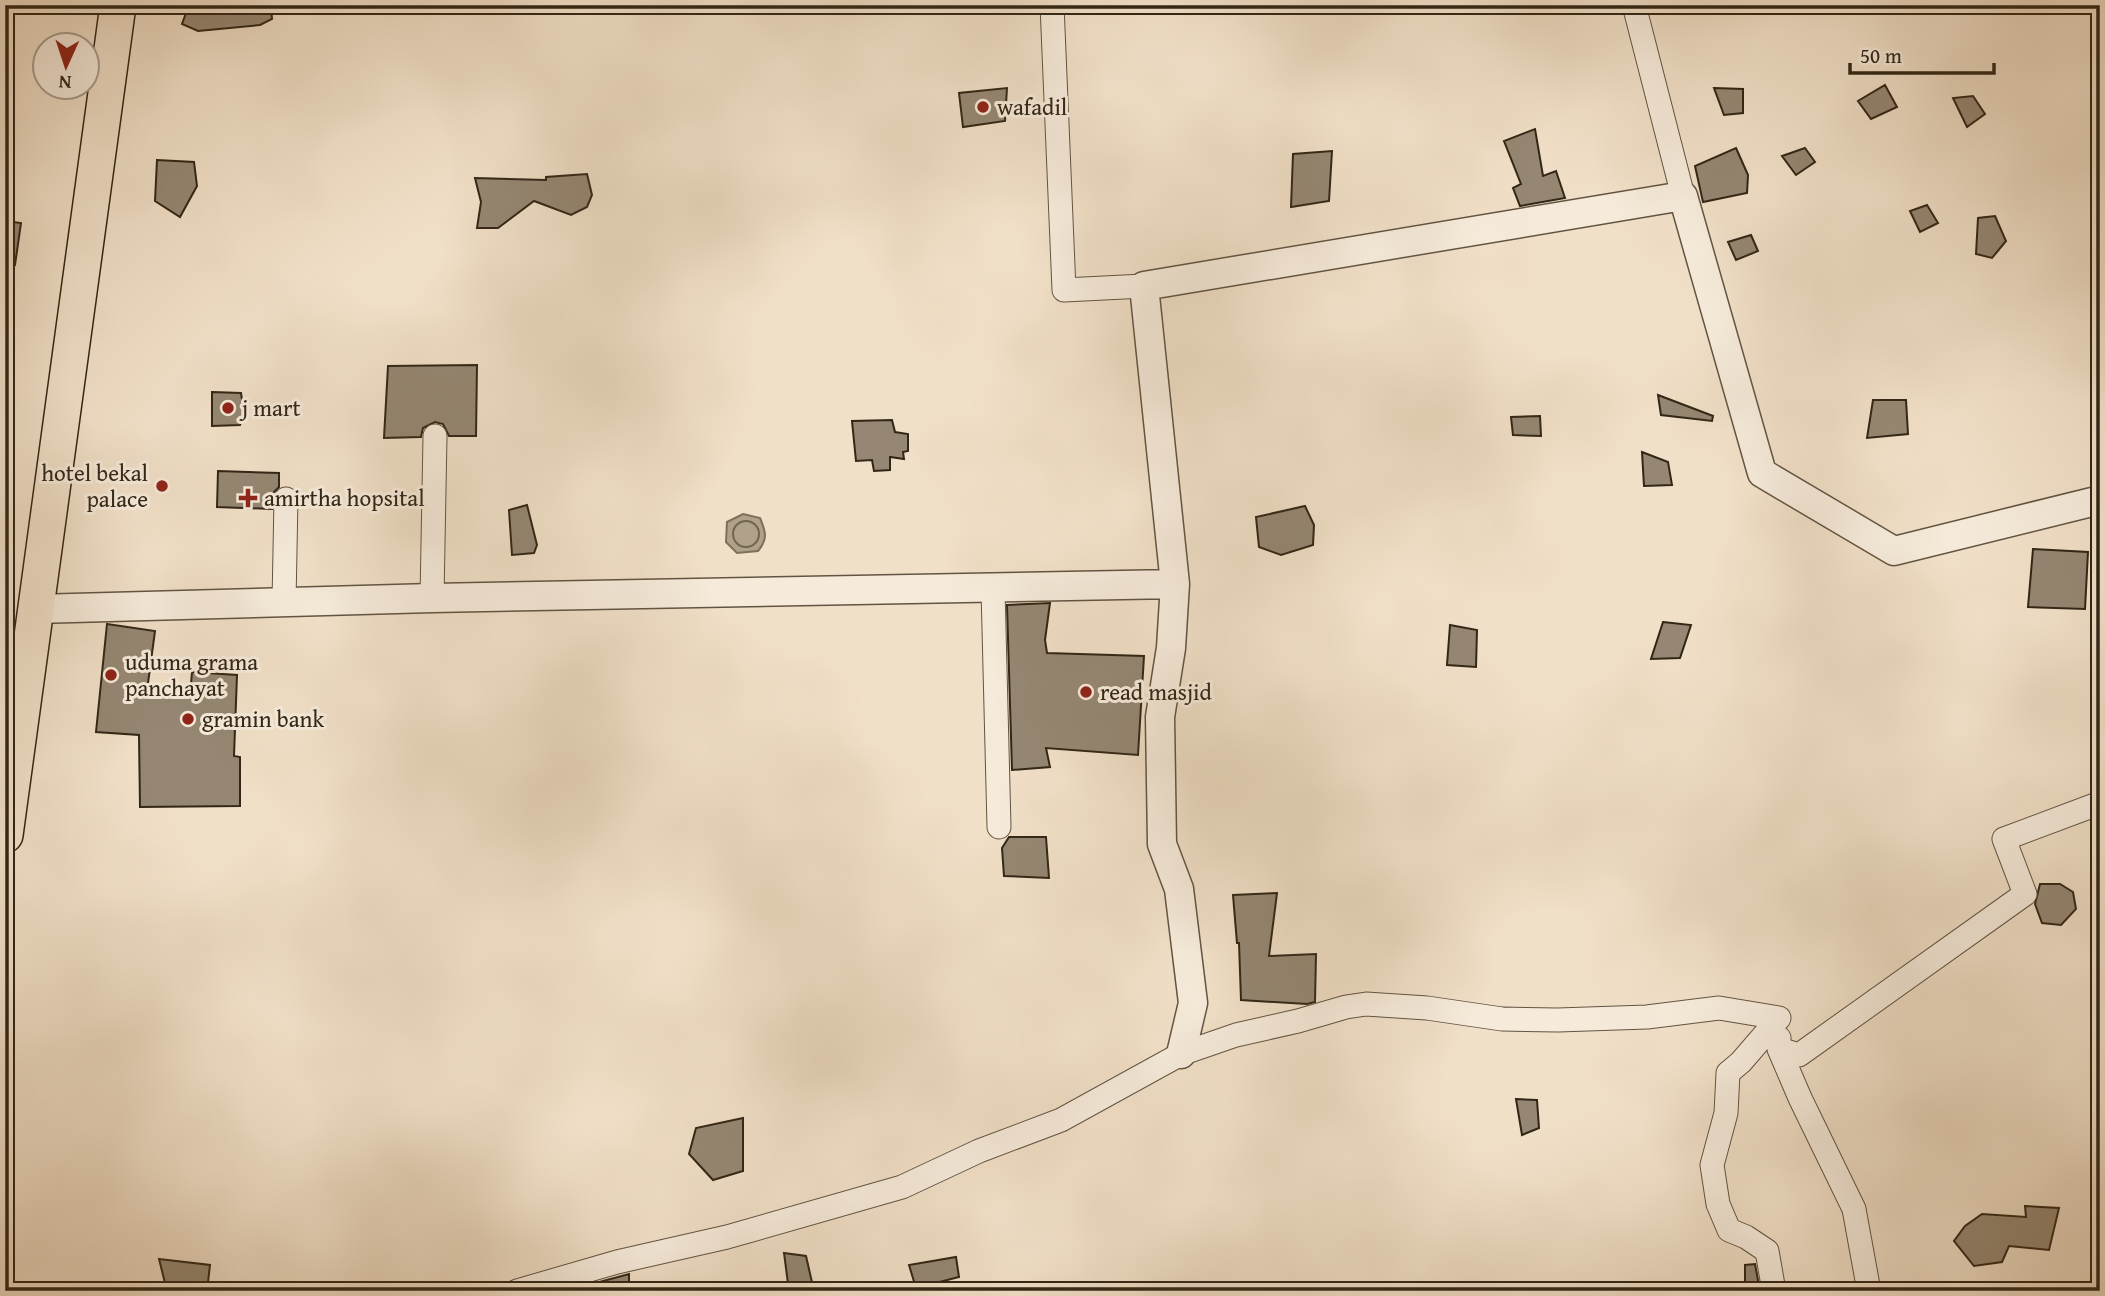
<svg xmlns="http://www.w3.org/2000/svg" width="2105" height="1296" viewBox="0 0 2105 1296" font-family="'Gentium Book Plus',serif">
<rect width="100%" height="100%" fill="#f1e0c8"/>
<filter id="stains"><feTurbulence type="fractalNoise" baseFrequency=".00286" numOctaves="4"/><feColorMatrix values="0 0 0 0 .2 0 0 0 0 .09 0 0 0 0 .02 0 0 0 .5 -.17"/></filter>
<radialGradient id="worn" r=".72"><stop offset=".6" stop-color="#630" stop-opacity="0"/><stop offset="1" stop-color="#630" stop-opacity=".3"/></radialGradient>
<path fill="#b0a18b" stroke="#7e705c" stroke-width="2" d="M743,514L760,518C766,532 768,539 758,551L737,553L726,542L727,522Z"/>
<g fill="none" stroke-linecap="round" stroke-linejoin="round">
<path stroke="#716450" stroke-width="2" d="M733 534a13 13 0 1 1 26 0a13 13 0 1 1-26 0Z"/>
</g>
<path fill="#958773" stroke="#322616" stroke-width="2" d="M189,5H271L272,19L260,25L198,31L182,24Z
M1885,85L1897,107L1871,119L1858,101Z
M1007,88L1005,121L963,127L959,93Z
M1714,88L1743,89V113L1724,115Z
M1973,96L1985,114L1967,127L1953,98Z
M1535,129L1543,176L1556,171L1565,198L1520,206L1513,188L1521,184L1504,141Z
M1736,148L1748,175L1747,193L1703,202L1695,166Z
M1805,148L1815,162L1796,175L1782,156Z
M1332,151L1329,201L1291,207L1293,154Z
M157,160L194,162L197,186L180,217L155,201Z
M587,174L592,195L587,207L571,215L534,201L498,228H477L481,202L475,178L546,180V177Z
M1927,205L1938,223L1920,232L1910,211Z
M1995,216L2006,241L1992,258L1976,254L1978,218Z
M5,221L21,223L15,265H5Z
M1751,235L1758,251L1736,260L1728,242Z
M477,365L476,436H449L443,424L435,422L423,428L421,437L384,438L388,366Z
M212,392L241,393L244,413L240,425L212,426Z
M1658,395L1713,416L1712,421L1661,415Z
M1873,400H1906L1908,434L1867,438Z
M1540,416L1541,436L1513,435L1511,417Z
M892,420L895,432L908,434V451L903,452L904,459L890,457V470L874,471L872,460L856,461L852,421Z
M1642,452L1668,462L1672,485L1644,486Z
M218,471L279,473V487L274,492L272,509L217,507Z
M527,505L537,545L534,553L512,555L509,510Z
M1305,506L1314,525L1313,545L1281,555L1259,547L1256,517Z
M2033,549L2088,552L2085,609L2028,607Z
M1050,603L1045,640L1047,653L1144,656L1138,755L1046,748L1050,767L1012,770L1007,605Z
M1663,622L1691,625L1680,658L1651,659Z
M107,624L155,631L146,698L190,696L192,672L237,675L234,756L240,757V806L140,807L139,735L96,732Z
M1450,625L1477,630L1476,667L1447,665Z
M1009,837H1046L1049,878L1004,876L1002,848Z
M2040,884H2060L2073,892L2076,909L2061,925L2042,923L2035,904Z
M1277,893L1269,956L1316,954L1315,1002L1307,1004L1241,1000L1239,943H1237L1233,895Z
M1516,1099L1537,1100L1539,1128L1522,1135Z
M743,1118V1171L713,1180L689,1154L696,1128Z
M2025,1206L2059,1208L2049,1250L2009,1246L2002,1262L1974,1266L1954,1241L1965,1226L1982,1214L2026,1217Z
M784,1253L806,1256L814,1291H789Z
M956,1257L959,1277L916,1288L909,1265Z
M159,1259L210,1265L207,1291H167Z
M1755,1264L1760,1291H1745V1265Z
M629,1274V1291H573V1289Z"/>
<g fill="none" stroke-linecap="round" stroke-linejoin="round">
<defs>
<path id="minor" d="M1052,5L1064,290L1144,286
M1634,5L1683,196
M993,589L999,827
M432,598L435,436
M284,602L286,499
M1779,1038V1049L1800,1098L1854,1209L1869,1291
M1779,1049L1799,1055L2025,894L2004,839L2100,803
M517,1291L617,1262L727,1237L902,1187L979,1151L1061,1120L1181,1054L1236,1035L1298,1021L1346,1007L1366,1004L1427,1008L1502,1019L1558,1020L1647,1017L1719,1008L1779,1018
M1774,1291L1767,1251L1746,1237L1729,1230L1718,1204L1712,1165L1726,1113L1728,1073L1741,1062L1779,1018"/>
<path id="tertiary" d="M1175,584L1171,648L1160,717L1162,844L1179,889L1193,1003L1181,1054
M36,609L432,598L1175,584L1144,286L1683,196L1762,473L1894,551L2100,500"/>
<path id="primary" d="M5,835L118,5"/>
</defs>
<use href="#minor" stroke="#625442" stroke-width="25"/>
<use href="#tertiary" stroke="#625442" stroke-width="31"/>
<use href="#primary" stroke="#322616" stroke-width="38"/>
<use href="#minor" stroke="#f6ebdb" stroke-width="23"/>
<use href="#tertiary" stroke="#f6ebdb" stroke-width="28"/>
<use href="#primary" stroke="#f1e0c8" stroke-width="35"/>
</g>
<g fill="#8f2418" stroke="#f6ebdb" stroke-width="2.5">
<circle cx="983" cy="107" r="7"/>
<circle cx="228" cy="408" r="7"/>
<circle cx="162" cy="486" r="7"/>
<path d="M244.5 487.5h7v7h7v7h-7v7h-7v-7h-7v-7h7z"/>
<circle cx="111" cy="675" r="7"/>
<circle cx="1086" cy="692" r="7"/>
<circle cx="188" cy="719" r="7"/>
</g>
<g text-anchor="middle" stroke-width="6" stroke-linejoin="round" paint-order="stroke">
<g font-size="23" fill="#322616" stroke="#f6ebdb" text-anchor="start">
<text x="997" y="115">wafadil</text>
<text x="242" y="416">j mart</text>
<text x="148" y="481" text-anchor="end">hotel bekal<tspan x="148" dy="26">palace</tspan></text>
<text x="264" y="506">amirtha hopsital</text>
<text x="125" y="670">uduma grama<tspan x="125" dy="26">panchayat</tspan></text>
<text x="1100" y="700">read masjid</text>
<text x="202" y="727">gramin bank</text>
</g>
</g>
<rect width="2105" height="1296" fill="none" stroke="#f1e0c8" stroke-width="28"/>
<rect x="7" y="7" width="2091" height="1282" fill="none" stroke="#322616" stroke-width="3.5"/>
<rect x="14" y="14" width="2077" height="1268" fill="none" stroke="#322616" stroke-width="2"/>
<g transform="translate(66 66) rotate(183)"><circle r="33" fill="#f6ebdb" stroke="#a89c8c" stroke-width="2"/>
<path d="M0-5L12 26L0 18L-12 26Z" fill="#8f2418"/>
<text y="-10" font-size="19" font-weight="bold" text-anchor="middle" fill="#322616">N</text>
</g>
<path d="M1850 63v10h144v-10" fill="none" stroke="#322616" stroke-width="3.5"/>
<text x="1860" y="63" font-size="21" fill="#322616" stroke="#f6ebdb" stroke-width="5" paint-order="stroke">50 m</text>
<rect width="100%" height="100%" filter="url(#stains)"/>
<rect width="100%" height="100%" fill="url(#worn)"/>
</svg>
